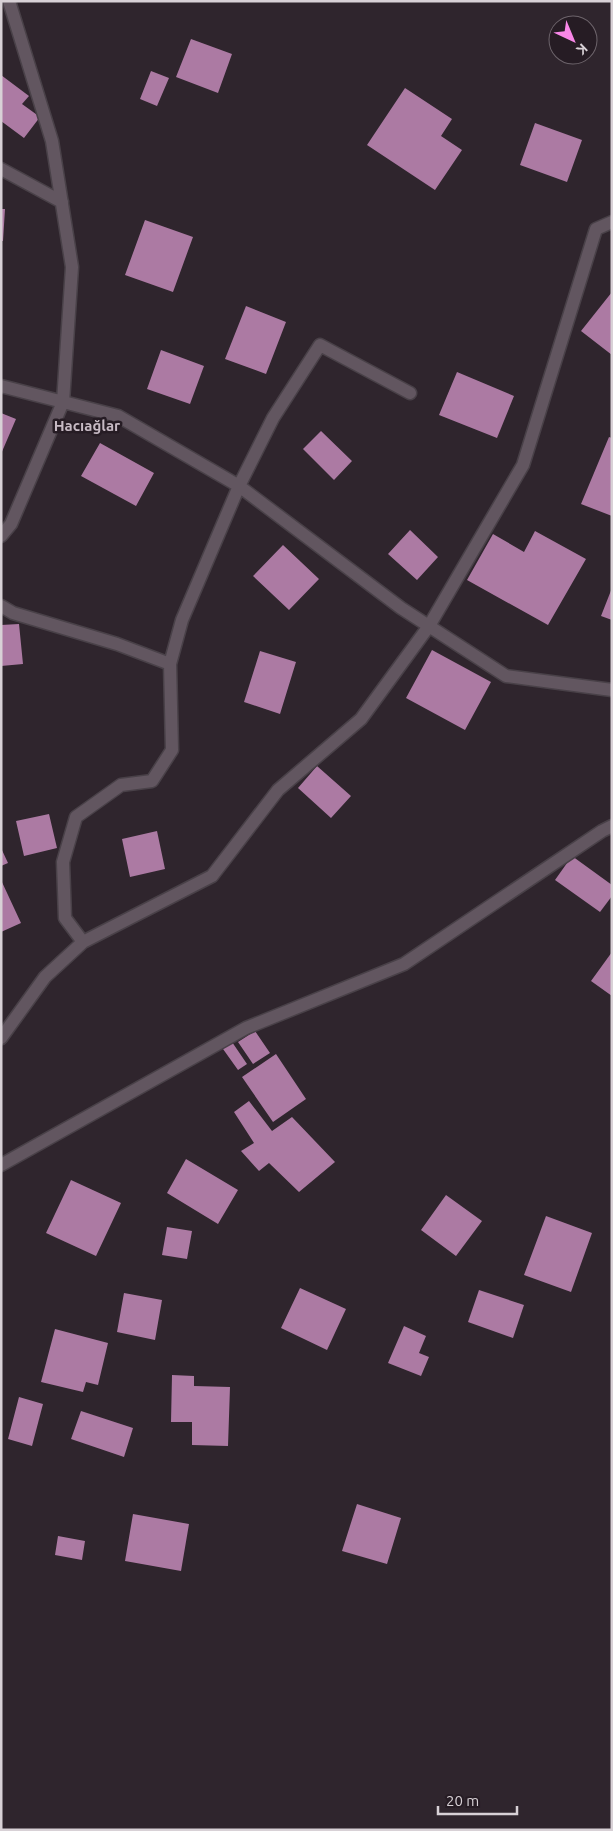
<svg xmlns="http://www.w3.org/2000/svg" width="613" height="1831" viewBox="0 0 613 1831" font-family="Ubuntu,sans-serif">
<rect width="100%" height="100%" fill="#2f252d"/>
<path fill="#ac7aa3" d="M191,39L232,54L218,93L176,77Z
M151,71L169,78L157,106L140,99Z
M1,75L29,96L22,104L40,117L24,138L1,121Z
M405,88L452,119L441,136L462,150L435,190L367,145Z
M535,123L582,140L567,182L520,165Z
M1,209H5L3,241H1Z
M145,220L193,237L173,292L125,275Z
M612,292V355L581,331Z
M246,306L286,322L266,374L225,359Z
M161,350L204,366L190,404L147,389Z
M457,372L514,396L497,438L439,415Z
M1,413L16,419L1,454Z
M321,431L352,461L334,480L303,449Z
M609,437L612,438V516L581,504Z
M100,443L154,473L136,506L81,476Z
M410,530L438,557L417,580L388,554Z
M535,531L586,559L548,625L467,580L493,534L524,552Z
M283,545L319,579L289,610L253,576Z
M612,588V620L601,616Z
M19,624L23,664L1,666V625Z
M432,650L491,682L465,730L406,698Z
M260,651L296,662L280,714L244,702Z
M317,766L351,796L331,818L298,788Z
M49,814L57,848L24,856L16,821Z
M157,831L165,869L130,877L122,839Z
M1,848L8,863L1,866Z
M572,856L612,885V896L600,912L555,880Z
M1,880L21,923L1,932Z
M612,952V996L591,981Z
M255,1031L270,1053L253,1064L238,1042Z
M232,1042L247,1064L238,1070L223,1049Z
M276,1054L306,1099L273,1122L242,1077Z
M249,1101L272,1131L292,1117L335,1162L299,1192L269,1163L259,1171L241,1151L254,1143L234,1112Z
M186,1159L238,1190L218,1224L167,1193Z
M71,1180L121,1203L96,1256L46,1233Z
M446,1195L482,1221L456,1256L421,1230Z
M546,1216L592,1233L571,1292L524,1275Z
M167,1227L192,1231L187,1259L162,1255Z
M300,1288L346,1309L327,1350L281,1328Z
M479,1290L524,1305L513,1338L468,1322Z
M124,1293L162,1300L155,1340L117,1332Z
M404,1326L426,1336L419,1353L429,1357L421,1376L388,1363Z
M55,1329L108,1343L98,1385L86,1382L83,1392L41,1382Z
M172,1375L194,1376V1386L230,1387L228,1446L192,1445V1422H171Z
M19,1397L43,1404L32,1446L8,1439Z
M81,1411L133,1428L124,1457L71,1439Z
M357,1504L401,1518L387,1564L342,1551Z
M133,1514L189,1524L181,1571L125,1561Z
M58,1536L85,1541L82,1560L55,1555Z"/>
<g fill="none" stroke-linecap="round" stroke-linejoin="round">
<defs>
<path id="minor" d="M1,169L62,202
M1,386L118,416L239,486L401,608L506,676L612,690
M1,536L11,524L63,402L72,267L52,141L9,1
M1,606L13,613L117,644L170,664
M83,942L65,918L63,862L76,817L121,785L152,781L172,750L170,664L182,620L239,486L273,418L320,345L410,393
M1,1038L45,977L83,942L212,876L278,790L361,719L429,626L523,465L596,229L612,222
M1,1165L246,1028L404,964L602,831L612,826"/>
</defs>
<use href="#minor" stroke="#494148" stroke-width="15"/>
<use href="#minor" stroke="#625660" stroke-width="12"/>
</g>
<g text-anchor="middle" stroke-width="5" stroke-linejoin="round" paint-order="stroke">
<g font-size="15" font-weight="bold" fill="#c7bac4" stroke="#261c24">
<text x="87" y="431">Hacıağlar</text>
</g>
</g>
<rect width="613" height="1831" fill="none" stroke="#d8d1d6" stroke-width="5"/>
<g transform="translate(573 40) rotate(136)"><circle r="24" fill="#261c24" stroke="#6d646b"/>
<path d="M0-4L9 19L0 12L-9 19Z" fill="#f987e8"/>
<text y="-8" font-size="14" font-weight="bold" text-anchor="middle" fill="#d8d1d6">K</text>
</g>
<path d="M438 1806v8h79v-8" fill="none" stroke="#d8d1d6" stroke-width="2.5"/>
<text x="446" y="1806" font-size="15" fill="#d8d1d6" stroke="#261c24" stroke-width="4" paint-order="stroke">20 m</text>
</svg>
